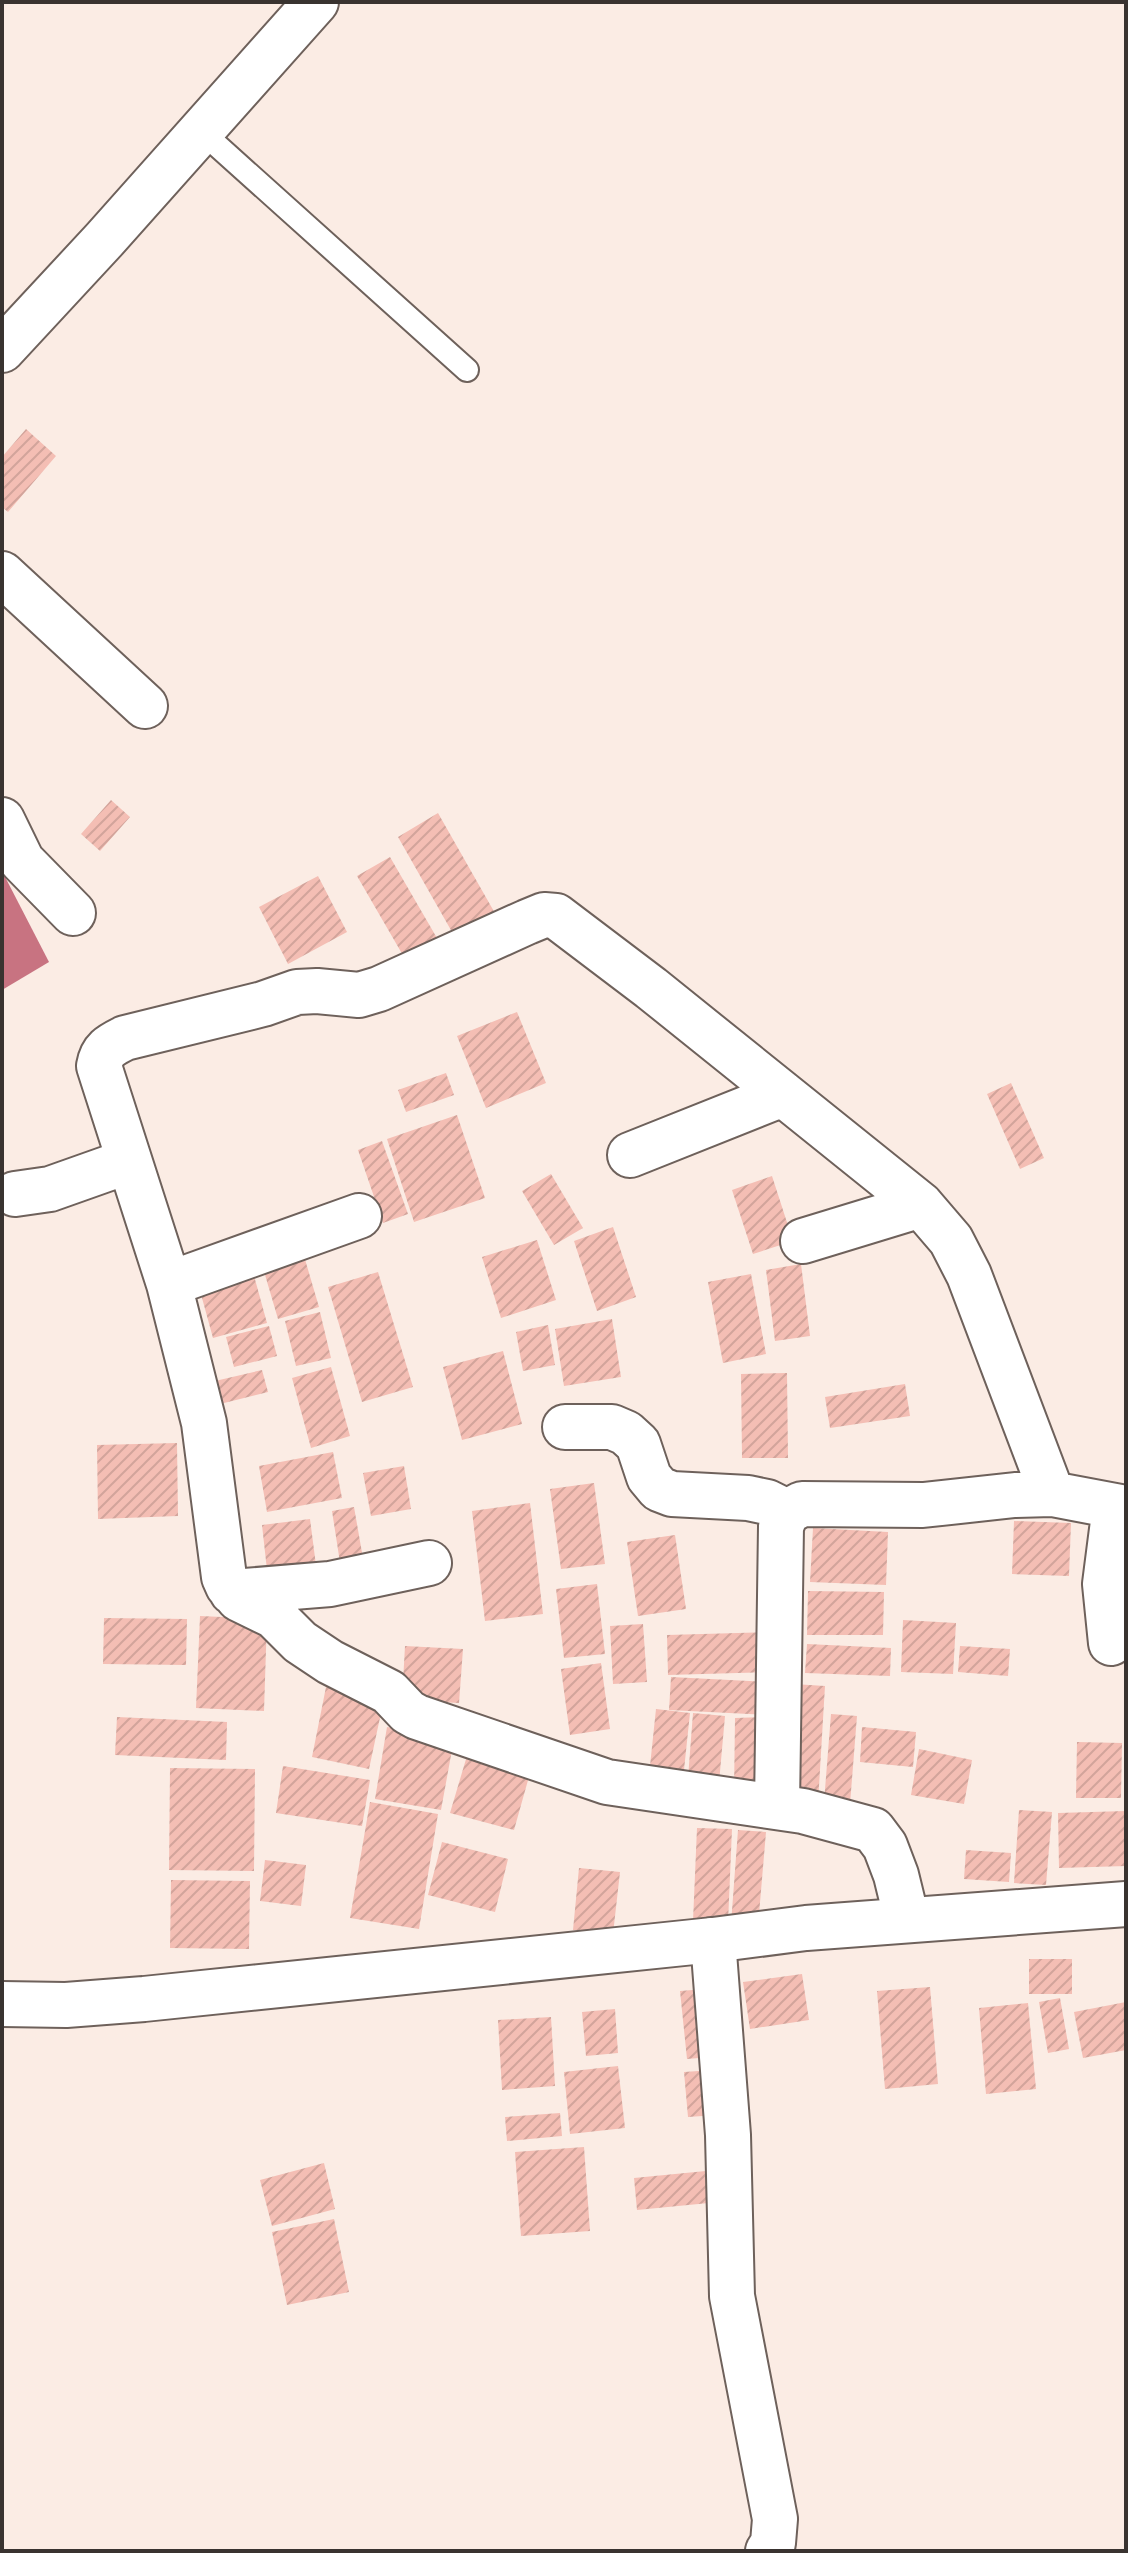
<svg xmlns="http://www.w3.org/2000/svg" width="1128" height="2553" viewBox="0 0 1128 2553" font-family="Helvetica,sans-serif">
<defs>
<pattern id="building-hatch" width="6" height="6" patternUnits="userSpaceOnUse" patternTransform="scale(2)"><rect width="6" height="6" fill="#f4beb4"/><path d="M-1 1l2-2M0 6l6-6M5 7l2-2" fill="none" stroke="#d2a49b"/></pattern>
</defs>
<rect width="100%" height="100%" fill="#fbece4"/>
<path fill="#c87381" d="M2,871L49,962L2,990Z"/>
<path fill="url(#building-hatch)" d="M26,429L56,456L8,512L2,507V457Z
M111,800L130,817L100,851L81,834Z
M438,813L496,915L456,939L398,837Z
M390,857L441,945L408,964L357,876Z
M318,876L347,932L288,964L259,907Z
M517,1012L546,1083L486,1108L457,1036Z
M446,1073L454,1095L406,1112L398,1090Z
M1011,1083L1044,1158L1020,1169L987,1094Z
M457,1115L485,1198L414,1222L387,1139Z
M382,1141L408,1214L383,1223L358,1150Z
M551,1174L583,1228L554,1245L522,1191Z
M772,1176L793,1241L753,1254L732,1190Z
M613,1227L636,1297L597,1311L574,1241Z
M537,1240L556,1300L501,1318L482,1257Z
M304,1256L319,1307L278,1319L263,1268Z
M801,1264L810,1336L775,1341L766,1270Z
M253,1272L267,1323L213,1338L199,1287Z
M378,1272L413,1387L362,1402L328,1287Z
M751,1274L766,1354L723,1363L708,1282Z
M320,1312L331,1358L296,1366L285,1321Z
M612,1319L621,1377L564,1386L555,1329Z
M548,1325L555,1365L523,1371L516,1332Z
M269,1326L277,1356L234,1367L226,1337Z
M503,1351L522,1424L462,1440L443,1367Z
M331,1367L350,1436L311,1448L292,1378Z
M262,1370L268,1392L220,1404L215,1381Z
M787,1373L788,1458H742L741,1374Z
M905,1384L910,1416L830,1428L825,1397Z
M177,1443L178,1516L98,1519L97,1445Z
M333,1452L342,1498L267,1512L259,1466Z
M404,1466L411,1509L371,1516L363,1473Z
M594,1483L605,1564L561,1569L550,1489Z
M530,1503L543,1614L485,1621L472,1511Z
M354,1507L364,1564L341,1569L332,1511Z
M310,1519L317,1573L268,1579L262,1525Z
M1014,1521L1071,1523L1069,1576L1012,1574Z
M813,1528L888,1532L886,1585L810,1582Z
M675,1535L686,1609L638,1616L627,1542Z
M597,1584L605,1654L564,1658L556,1589Z
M808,1591L884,1592L883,1635H807Z
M200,1616L267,1619L264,1711L196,1708Z
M104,1618L187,1619L186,1665L103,1664Z
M903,1620L956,1623L953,1674L901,1672Z
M643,1624L647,1682L613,1684L610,1626Z
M770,1632L771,1672L668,1675L667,1635Z
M807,1644L891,1648L890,1676L805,1673Z
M405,1646L463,1649L459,1703L402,1700Z
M960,1646L1010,1649L1008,1676L958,1672Z
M601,1663L610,1729L570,1735L561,1669Z
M671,1677L769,1682L767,1715L669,1710Z
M794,1684L825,1686L818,1803L787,1802Z
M326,1687L384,1699L369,1769L312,1757Z
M656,1709L690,1713L682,1789L648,1785Z
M693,1713L725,1716L718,1794L687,1791Z
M831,1714L857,1716L850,1804L824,1802Z
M117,1717L227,1722L226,1760L115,1755Z
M766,1717L765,1794H734L735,1718Z
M387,1727L454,1739L441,1810L375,1799Z
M862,1727L916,1732L913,1767L860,1762Z
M1077,1742L1122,1743L1121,1798H1076Z
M469,1749L532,1766L514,1830L450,1813Z
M919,1749L972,1760L964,1804L911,1795Z
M283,1766L370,1780L362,1826L276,1813Z
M170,1768L255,1769L254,1871L169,1870Z
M370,1802L438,1814L419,1929L350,1918Z
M1019,1810L1052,1812L1046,1885L1014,1883Z
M1126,1811V1866L1059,1868L1058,1813Z
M697,1828L732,1829L728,1923L693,1921Z
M738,1830L766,1832L758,1926L731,1924Z
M442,1842L508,1859L495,1912L428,1895Z
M966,1850L1011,1853L1009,1882L964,1879Z
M265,1860L306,1865L301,1906L260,1901Z
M579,1868L620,1872L613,1934L573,1930Z
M171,1880L250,1881L249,1949L170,1948Z
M1029,1959H1072V1994H1029Z
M802,1974L809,2020L750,2029L743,1982Z
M930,1987L938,2084L885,2089L877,1991Z
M705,1989L711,2057L687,2059L680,1991Z
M1060,1998L1069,2049L1048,2053L1039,2002Z
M1126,2002V2050L1083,2058L1074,2012Z
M1028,2003L1036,2089L986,2094L979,2008Z
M615,2009L618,2053L586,2056L582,2012Z
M551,2017L555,2086L502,2090L498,2020Z
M618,2066L625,2128L570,2134L564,2072Z
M713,2070L717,2115L688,2117L684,2072Z
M560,2113L562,2136L507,2141L505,2117Z
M584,2147L590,2231L521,2236L515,2152Z
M324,2163L335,2209L272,2226L260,2180Z
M716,2170L719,2202L637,2210L634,2178Z
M334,2219L349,2292L287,2305L272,2232Z"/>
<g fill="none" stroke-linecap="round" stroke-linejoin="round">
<defs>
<path id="lane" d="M201,131L467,370"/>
<path id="street" d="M2,350L104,240L316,2
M2,574L145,706
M2,820L22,861L73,913
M630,1155L783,1094
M15,1194L50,1189L129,1161
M803,1241L921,1205
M169,1284L359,1216
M565,1427H612L626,1433L638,1444L649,1477L659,1489L672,1494L748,1498L767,1502L787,1512
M232,1592L330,1584L429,1563
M1111,1643L1105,1584L1115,1506
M777,1806L781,1526L787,1512L802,1504L923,1505L1015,1495L1052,1494L1126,1508
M907,1920L896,1875L885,1846L873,1830L803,1811L607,1782L417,1717L408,1712L389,1692L330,1662L300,1642L274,1616L239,1599L228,1586L224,1577L204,1423L169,1284L99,1066C102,1049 111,1045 125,1038L263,1004L297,992L317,991L359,995L379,989L527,922L544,915L556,916L651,988L921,1205L951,1240L969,1275L1052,1494
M713,1940L728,2135L732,2296L775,2519L773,2543L768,2551"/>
<path id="secondary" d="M2,2004L66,2005L144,1999L713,1940L806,1928L1126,1904"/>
</defs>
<use href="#lane" stroke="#6e615b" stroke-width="26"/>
<use href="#street" stroke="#6e615b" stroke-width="48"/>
<use href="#secondary" stroke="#6e615b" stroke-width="48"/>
<use href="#lane" stroke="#fff" stroke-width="22"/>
<use href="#street" stroke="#fff" stroke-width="44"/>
<use href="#secondary" stroke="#fff" stroke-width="44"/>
</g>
<rect width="1128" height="2553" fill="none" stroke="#393330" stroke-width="8"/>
</svg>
